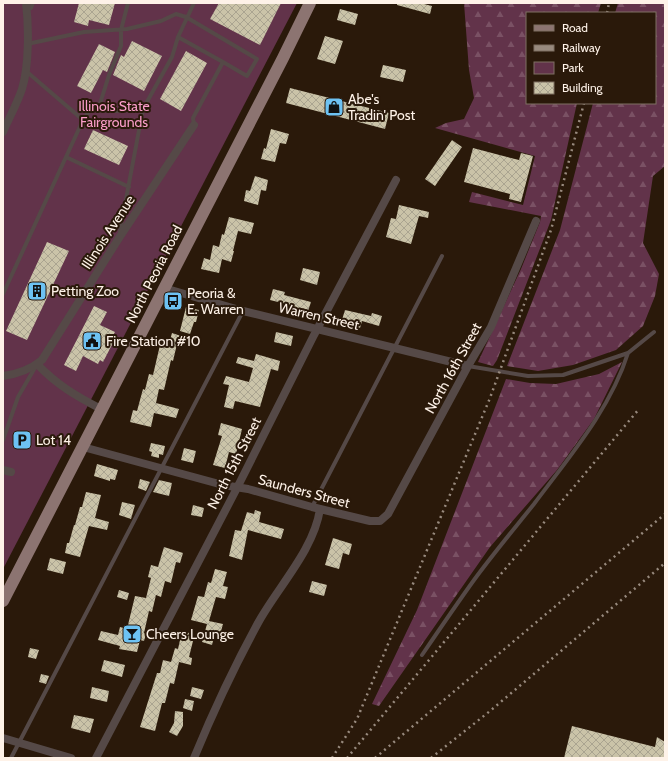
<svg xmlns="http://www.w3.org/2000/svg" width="668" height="761" viewBox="0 0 668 761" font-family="Cabin,sans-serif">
<defs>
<pattern id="forest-firs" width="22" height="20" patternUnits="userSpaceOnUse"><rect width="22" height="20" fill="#62334a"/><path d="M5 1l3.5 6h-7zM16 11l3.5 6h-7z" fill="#7a5164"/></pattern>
<pattern id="building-cross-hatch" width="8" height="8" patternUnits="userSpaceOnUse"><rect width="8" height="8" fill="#cac3a8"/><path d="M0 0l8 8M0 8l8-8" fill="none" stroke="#aaa490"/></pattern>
</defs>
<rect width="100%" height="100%" fill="#2a190a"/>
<path fill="url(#forest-firs)" d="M464,3H601L598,13H527V103H577L551,220L497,360L493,366L478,362L521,269L540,222L541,216L469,202L472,192L523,205L535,156L435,128L446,123L464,119L474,98L469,70Z
M618,3H665V166L653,176L643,243L659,274L655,296L643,326L616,350L573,365L538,371L507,366L560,230L593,103H655V13H615Z
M622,362L594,419L557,470L490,547L379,706L372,704L417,610L506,379L530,383L556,384L599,374Z"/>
<path fill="#62334a" d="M3,3H297L3,569Z"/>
<path fill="url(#building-cross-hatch)" d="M79,3H115L109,25L89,20L88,26L74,22Z
M219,3H281L260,45L210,19Z
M397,3H420L432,6L430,14L397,5Z
M340,9L358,14L355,25L337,20Z
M325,36L343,41L335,64L317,59Z
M132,41L162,56L144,91L113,75L121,55L124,57Z
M99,44L115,52L107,72L103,70L91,93L77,86Z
M186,51L207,63L181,111L160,99Z
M383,65L406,70L403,82L380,77Z
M290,88L389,113L385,129L286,103Z
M271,129L289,134L286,144L280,143L275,162L261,159L264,148L266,149Z
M93,130L128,146L119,165L84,149Z
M452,140L462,147L435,186L425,179Z
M473,148L519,160L521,153L533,156L521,202L509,199L510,194L464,182Z
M255,176L268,180L266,191L261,190L258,205L244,201L246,190L250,191Z
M399,205L429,212L428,218L419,216L411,244L386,237L391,218L396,219Z
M229,217L254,223L251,234L238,231L233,251H234L231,262L222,259L219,273L201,269L204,258L210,260L213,245L219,247L222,234L224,235Z
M47,242L69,251L27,340L6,331Z
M303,268L320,272L317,285L300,280Z
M273,289L285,292L284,295L311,302L307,314L288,309L290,305L270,300Z
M94,306L107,312L100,325L115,332L112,337L115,339L103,362L100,360L98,364L83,356L76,371L64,365Z
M186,307L199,310L196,322H194L190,334L180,331Z
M345,310L371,316L372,313L382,316L379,326L362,321L360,328L341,323Z
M276,332L293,336L291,346L274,342Z
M172,333L184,337L182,345L177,344L173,361L171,360L164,390L159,389L156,403L179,409L176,418L154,413L151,427L130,422L133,410L137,411L143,389L145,390L149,374L153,375L160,345L168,347Z
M256,354L280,361L278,371L271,369L260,407L235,401L233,409L224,407L229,385L223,384L226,376L249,382L253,368L236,363L238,357L254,361Z
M221,423L242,429L236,454L229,452L225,468L213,465L222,436L218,435Z
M151,443L165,446L163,455L159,454V458L151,456L152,452L149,451Z
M184,448L196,451L193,463L181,460Z
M97,464L118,470L115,480L110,479V481L94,476Z
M140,479L150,482L146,491L138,488Z
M159,480L172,483L169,496L153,492Z
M86,492L101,495L95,518L109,522L107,530L89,526L80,557L65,553L67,543H69L74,525H75L80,507H82Z
M122,502L135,505L131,519L119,515Z
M193,505L204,508L202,517L191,515Z
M255,510L261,512L259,522L284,529L281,539L248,530L242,560L229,556L235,530L241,531L247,512L254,514Z
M333,538L352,544L349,555L343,553L339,569L325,565Z
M164,547L183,553L180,563L176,562L171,583L165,581L161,597L156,595L152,612L149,611L144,633L146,634L144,641L140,640L137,652L119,649L120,646L98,640L101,631L118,635L120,627L127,629L135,596L146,598L151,578L148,577L151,565L158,567Z
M50,558L66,562L63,574L47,570Z
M215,569L227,572L223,586L228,587L225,599L216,597L209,621L223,624L220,635L215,633L212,645L202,642L207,624L191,620L198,596L204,597L208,582L211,583Z
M312,581L327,585L324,596L309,592Z
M119,590L129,593L127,600L117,597Z
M182,631L189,633L188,636L194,637L189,657L192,658L191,665L179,662L174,684L170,683L165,703H162L155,731L140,727L157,673H160L163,660L171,662L175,648L178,649Z
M30,648L39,650L36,659L28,657Z
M104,660L125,665L122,677L101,671Z
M41,674L49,676L46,684L39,682Z
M92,687L109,691L107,702L90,698Z
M192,687L204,690L201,699L190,696Z
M185,699L194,701L192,711L183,708Z
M175,711L183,712V726L177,736L169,732L174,723Z
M74,715L94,719L90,733L71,728Z
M572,726L655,747L657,737L665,742V758H564Z"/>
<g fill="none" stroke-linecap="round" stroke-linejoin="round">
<path stroke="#554947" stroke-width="4" d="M27,9L31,8L33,3
M178,37L223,62L193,118L194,125
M27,44L84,32L127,29L161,21L176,14L186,17L257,59L247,76L223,62
M143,109L172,57L178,37L194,3
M98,110L109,75L121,46V30L128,3
M83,120L90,110L116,111L143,109L120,231
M66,157L129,187
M3,294L83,120L26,71
M468,366L528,376L563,375L628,353L654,332
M3,440L18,397L36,366
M312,507L442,256
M422,655C439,630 456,605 474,580C493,554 514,529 534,504C569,457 610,410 628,353
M11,758L243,311"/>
<path stroke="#554947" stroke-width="8" d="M3,132C9,118 17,104 22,89C29,67 29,27 26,3
M164,288L243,311L468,366
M37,364C57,385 76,396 101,409
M3,376C18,374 31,369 42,360L119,238L194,125
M83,447L223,485L248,489L312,507L370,521H380L388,514L468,366L491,327L536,221
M3,470L11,472
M3,738L71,758
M96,758L237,488L313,337L396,180
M194,758C213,712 234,667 258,623C277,588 314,550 320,509"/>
<path stroke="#8c7471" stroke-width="12" d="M3,601L283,58L310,3"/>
<path stroke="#988a7e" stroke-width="2.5" stroke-dasharray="2 4" stroke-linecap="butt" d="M607,13L609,3
M332,758L357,719L490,398L551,230L584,103
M347,758L639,409
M375,758L665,514
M431,758L490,711L665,563"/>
</g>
<defs>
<symbol id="shop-square" viewBox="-11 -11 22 22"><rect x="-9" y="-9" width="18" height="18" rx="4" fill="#6dc2f3" stroke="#2a190a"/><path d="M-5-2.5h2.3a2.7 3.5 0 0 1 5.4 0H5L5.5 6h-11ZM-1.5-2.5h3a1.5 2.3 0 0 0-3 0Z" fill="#111"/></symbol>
<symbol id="building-square" viewBox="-11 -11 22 22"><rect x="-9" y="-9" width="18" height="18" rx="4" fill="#6dc2f3" stroke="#2a190a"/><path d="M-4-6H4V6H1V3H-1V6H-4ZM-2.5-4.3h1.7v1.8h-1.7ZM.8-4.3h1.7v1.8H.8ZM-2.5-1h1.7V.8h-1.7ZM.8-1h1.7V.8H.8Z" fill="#111"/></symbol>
<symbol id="bus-square" viewBox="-11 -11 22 22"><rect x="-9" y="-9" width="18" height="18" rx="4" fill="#6dc2f3" stroke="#2a190a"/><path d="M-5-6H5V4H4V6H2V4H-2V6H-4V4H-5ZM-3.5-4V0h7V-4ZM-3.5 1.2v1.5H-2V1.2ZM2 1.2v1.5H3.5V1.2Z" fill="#111"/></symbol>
<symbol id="civic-square" viewBox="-11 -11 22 22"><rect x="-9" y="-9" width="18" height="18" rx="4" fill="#6dc2f3" stroke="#2a190a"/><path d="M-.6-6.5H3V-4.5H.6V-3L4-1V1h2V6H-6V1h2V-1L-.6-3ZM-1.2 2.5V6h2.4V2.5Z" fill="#111"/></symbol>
<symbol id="parking-square" viewBox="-11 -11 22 22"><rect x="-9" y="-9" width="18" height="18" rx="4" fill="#6dc2f3" stroke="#2a190a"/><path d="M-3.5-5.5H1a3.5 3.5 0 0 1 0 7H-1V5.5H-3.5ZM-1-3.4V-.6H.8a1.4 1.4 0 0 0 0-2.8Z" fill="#111"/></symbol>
<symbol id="bar-square" viewBox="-11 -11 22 22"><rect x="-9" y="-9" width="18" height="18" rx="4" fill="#6dc2f3" stroke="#2a190a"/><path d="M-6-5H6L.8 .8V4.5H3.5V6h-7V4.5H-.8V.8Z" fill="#111"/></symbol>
</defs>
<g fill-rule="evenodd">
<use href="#shop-square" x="323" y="96" width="22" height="22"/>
<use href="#building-square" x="26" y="280" width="22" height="22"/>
<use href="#bus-square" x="162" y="290" width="22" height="22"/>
<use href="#civic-square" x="81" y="330" width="22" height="22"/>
<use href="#parking-square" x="11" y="429" width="22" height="22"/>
<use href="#bar-square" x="121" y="623" width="22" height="22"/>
</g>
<g text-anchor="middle" stroke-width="4" stroke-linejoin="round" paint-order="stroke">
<g font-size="14" fill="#fef2e8" stroke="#2a190a" text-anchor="start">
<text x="348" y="104">Abe's<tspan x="348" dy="16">Tradin' Post</tspan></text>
<text x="51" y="296">Petting Zoo</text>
<text x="187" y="298">Peoria &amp;<tspan x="187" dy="16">E. Warren</tspan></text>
<text x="106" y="346">Fire Station #10</text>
<text x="36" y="445">Lot 14</text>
<text x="146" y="639">Cheers Lounge</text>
</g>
<g font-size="14" fill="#fb9dc9" stroke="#2a190a">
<text x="114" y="111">Illinois State<tspan x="114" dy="16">Fairgrounds</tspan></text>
</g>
<g font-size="14" fill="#fef2e8" stroke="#2a190a">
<text transform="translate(108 232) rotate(-57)" y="5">Illinois Avenue</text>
<text transform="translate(154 274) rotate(-63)" y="5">North Peoria Road</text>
<text transform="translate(319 316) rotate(13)" y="5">Warren Street</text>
<text transform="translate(453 368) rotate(-61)" y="5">North 16th Street</text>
<text transform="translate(234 463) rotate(-63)" y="5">North 15th Street</text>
<text transform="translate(304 491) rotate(15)" y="5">Saunders Street</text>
</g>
</g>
<rect width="668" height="761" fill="none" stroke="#fef2e8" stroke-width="8"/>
<rect x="526" y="12" width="130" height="92" fill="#2a190a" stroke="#7f7063"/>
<rect x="534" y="25" width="20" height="6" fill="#8c7471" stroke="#7f7063"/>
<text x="562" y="32" font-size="12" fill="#fef2e8">Road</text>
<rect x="534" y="45" width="20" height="6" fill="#988a7e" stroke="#7f7063"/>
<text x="562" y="52" font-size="12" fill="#fef2e8">Railway</text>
<rect x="534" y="62" width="20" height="12" fill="#62334a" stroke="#7f7063"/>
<text x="562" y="72" font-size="12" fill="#fef2e8">Park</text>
<rect x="534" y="82" width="20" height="12" fill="url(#building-cross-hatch)" stroke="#7f7063"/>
<text x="562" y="92" font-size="12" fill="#fef2e8">Building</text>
</svg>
